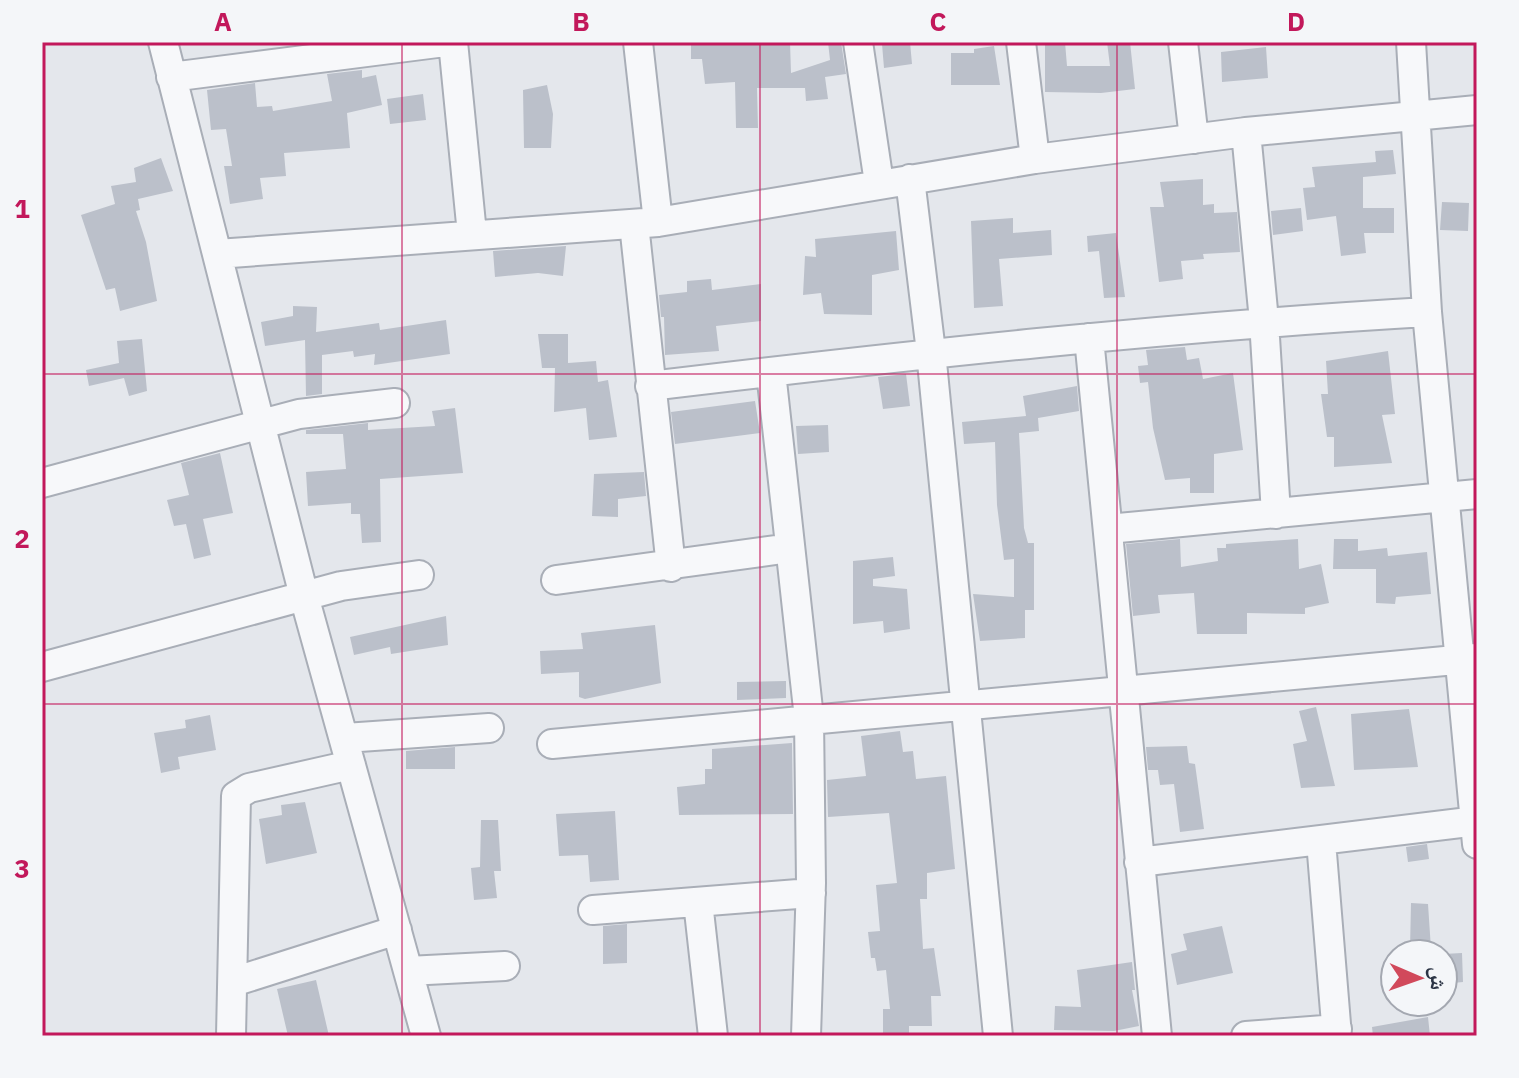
<svg xmlns="http://www.w3.org/2000/svg" width="1519" height="1078" viewBox="0 0 1519 1078" font-family="'IBM Plex Sans','Noto Naskh Arabic',sans-serif">
<rect width="100%" height="100%" fill="#e4e7ec"/>
<path fill="#bbc0ca" d="M691,42H790L791,73L830,60L828,42H841L846,74L825,77L828,99L806,101L805,88H757L758,128H736L735,82L705,84L702,59H691Z
M910,42L912,64L884,68L882,44Z
M1045,42H1065L1067,66H1110L1107,42H1130L1135,89L1101,93L1045,92Z
M994,46L1000,85H951V53H974V49Z
M1266,47L1268,78L1222,82L1221,52Z
M362,70V78L376,75L382,105L347,113L350,148L284,153L286,176L260,178L263,199L230,204L224,166H232L226,129L211,130L207,90L255,83L257,107L272,106L273,111L332,101L327,74Z
M547,85L553,114L551,148H524L523,90Z
M423,94L426,120L390,124L387,99Z
M1393,150L1396,174L1363,177V208H1394V233H1364L1366,253L1341,256L1336,216L1307,220L1303,188L1315,187L1312,167L1376,162L1375,151Z
M161,158L173,191L138,199L140,210L136,211L146,242L157,301L120,311L115,288L106,290L81,215L115,204L111,186L136,182L134,168Z
M1203,179V205L1214,204V213L1237,212L1240,252L1203,254L1204,259L1181,261L1183,279L1159,282L1150,207H1164L1160,182Z
M1442,202L1469,203L1468,231L1440,230Z
M1301,208L1303,231L1273,235L1271,211Z
M1013,218V233L1051,230L1052,255L999,259L1003,306L974,308L971,221Z
M896,231L899,270L872,275V315L824,314L821,293L803,295L805,256L816,257L815,239Z
M1116,233L1125,297L1104,298L1099,251L1088,252L1087,236Z
M566,246L563,276L538,273L495,277L493,251Z
M711,279L712,290L761,284V321L716,326L719,351L665,355L664,317H661L659,295L687,292V281Z
M293,306L317,307L316,332L379,323L380,330L446,320L450,354L374,365L375,354L354,357L353,351L322,355V394L306,396L305,340L265,346L261,322L293,316Z
M538,334H568V363L596,361L598,382L608,380L617,437L589,440L586,408L554,412L555,368H542Z
M142,339L147,391L129,396L124,378L89,386L86,370L119,363L117,341Z
M1185,347L1187,360L1199,358L1203,379L1233,373L1243,450L1214,454V493H1190V478L1165,480L1153,428L1148,382L1140,383L1138,366L1148,365L1146,350Z
M1388,351L1395,414L1382,415L1392,463L1334,467V437H1327L1321,394H1328L1326,361Z
M906,374L910,406L883,409L878,377Z
M1077,386L1079,411L1038,418L1039,431L1019,433L1024,528L1028,543H1034V610H1025V638L980,641L973,594L1014,597V559L1004,560L997,505L995,442L964,444L962,422L1026,416L1023,396Z
M755,401L760,433L675,444L671,412Z
M455,408L463,473L380,479L381,542L362,543L360,514H351V503L308,506L306,472L346,469L343,434H306V430L368,423V430L435,426L432,411Z
M828,425L829,452L798,454L796,426Z
M220,453L233,513L203,519L211,555L194,559L186,524L174,526L167,500L189,495L181,463Z
M644,472L646,496L618,499V517L592,516L594,474Z
M1180,539L1181,567L1218,561L1217,548H1226V544L1298,539L1299,569L1321,564L1329,603L1305,608V614L1247,613V634H1197L1194,593L1158,595L1160,613L1133,616L1126,544Z
M1334,539H1358V551L1387,548L1388,556L1427,552L1431,594L1396,597L1395,604L1376,603V569H1333Z
M893,557L895,576L873,579V586L907,589L910,629L884,633L883,621L853,624V561Z
M446,616L448,645L391,654L390,647L354,655L350,637Z
M655,625L661,683L585,699L579,697V672L541,674L540,651L583,649L581,633Z
M786,681V698L737,700V682Z
M1316,707L1335,786L1301,788L1293,744L1307,741L1299,711Z
M1409,709L1418,767L1354,770L1351,714Z
M210,715L216,750L178,757L180,769L161,773L154,733L186,728L185,720Z
M900,731L903,752L913,751L916,779L946,776L955,869L927,873V899H920L923,949L934,948L941,996H931L932,1026H909V1036H883V1009H890L886,970L877,971L875,958H871L868,932L880,931L876,885L897,883L889,813L828,817L827,780L866,776L861,736Z
M792,743L793,814L679,815L677,787L705,784V769H712V749Z
M1187,746L1189,763L1195,764L1204,829L1180,832L1174,784L1160,785L1158,770H1148L1146,747Z
M455,747V769H406V751Z
M305,802L317,853L266,864L259,819L282,815L281,805Z
M615,811L619,880L590,882L588,855L559,856L556,814Z
M481,820H498L501,871H494L497,898L474,900L471,868L480,867Z
M1427,844L1429,859L1408,862L1406,847Z
M1411,903L1428,904L1431,949H1410Z
M627,924V963L603,964V926Z
M1222,926L1233,973L1177,985L1171,954L1187,950L1183,934Z
M1462,953L1463,982L1443,984V954Z
M1132,962L1135,990H1132L1139,1026L1114,1031L1054,1030L1055,1006L1081,1007L1077,970Z
M316,980L329,1036H288L277,989Z
M1428,1017L1430,1036H1373L1372,1027Z"/>
<g fill="none" stroke-linecap="round" stroke-linejoin="round">
<defs>
<path id="minor" d="M163,42L304,596L426,1036
M453,42L472,234
M638,42L658,222
M858,42L879,183
M1021,42L1035,159
M1183,42L1194,139
M1411,42L1427,312L1477,844
M171,77L445,42
M1246,132L1264,321L1276,514
M910,179L931,352L998,1036
M634,224L671,567
M217,254L658,222L1035,159L1246,132L1477,110
M1089,338L1157,1036
M771,372L809,718L811,883L806,1036
M650,386C909,355 1167,327 1427,312
M42,483L299,414L395,403
M1108,529L1477,494
M556,580L790,548
M42,667L341,586L419,575
M345,738L489,728
M552,744L1477,658
M1321,841L1337,1036
M1139,862L1477,821
M698,902L713,1036
M593,910L811,893
M408,971L505,966
M233,982L397,930
M231,1036L236,796L249,788L351,765
M1246,1036L1337,1029"/>
</defs>
<use href="#minor" stroke="#a9aeb7" stroke-width="32"/>
<use href="#minor" stroke="#f7f8fa" stroke-width="28"/>
</g>
<path fill="none" stroke="#c2185b" stroke-width="2" stroke-opacity="0.55" d="M402,42V1036M760,42V1036M1117,42V1036M42,374H1477M42,704H1477"/>
<rect width="1519" height="1078" fill="none" stroke="#f4f6f9" stroke-width="88"/>
<g transform="translate(1419 978) rotate(92)"><circle r="38" fill="#f4f6f9" stroke="#a4a8b1" stroke-width="2"/>
<path d="M0-6L14 30L0 20L-14 30Z" fill="#d1495b"/>
<text y="-12" font-size="22" font-weight="bold" text-anchor="middle" fill="#2b3445">ش</text>
</g>
<rect x="44" y="44" width="1431" height="990" fill="none" stroke="#c2185b" stroke-width="3"/>
<g font-size="26" text-anchor="middle" font-weight="bold" fill="#c2185b">
<text x="223" y="31">A</text>
<text x="581" y="31">B</text>
<text x="938" y="31">C</text>
<text x="1296" y="31">D</text>
<text x="22" y="218">1</text>
<text x="22" y="548">2</text>
<text x="22" y="878">3</text>
</g>
</svg>
